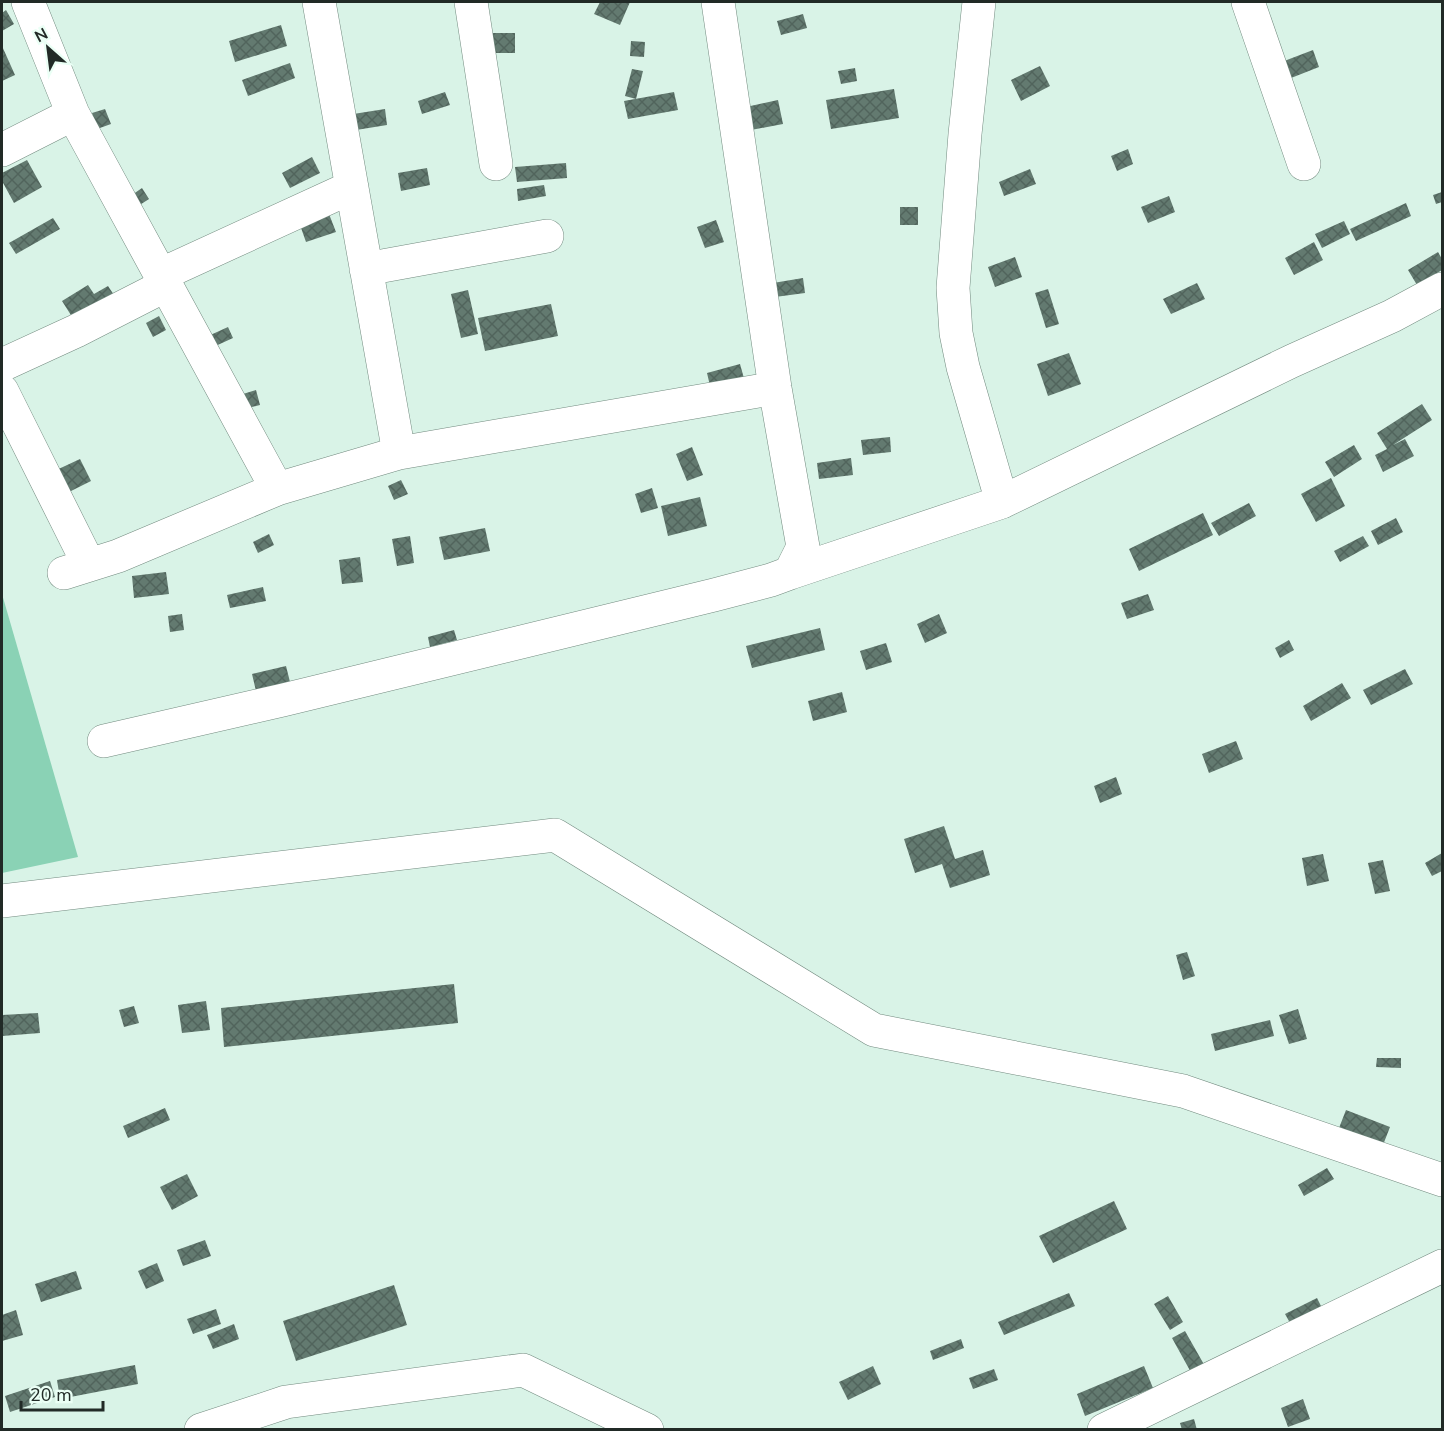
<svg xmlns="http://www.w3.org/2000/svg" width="1444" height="1431" viewBox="0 0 1444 1431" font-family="'Nunito Sans',sans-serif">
<defs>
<pattern id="building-cross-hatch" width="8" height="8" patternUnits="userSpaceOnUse" patternTransform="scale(1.5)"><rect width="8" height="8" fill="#637a70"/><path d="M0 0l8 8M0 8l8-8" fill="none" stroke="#51645c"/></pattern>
</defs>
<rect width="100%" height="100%" fill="#d9f3e7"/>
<path fill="#8ad2b5" d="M2,594L78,857L2,873Z"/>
<path fill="url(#building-cross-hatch)" d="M600,2H630L620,25L594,14Z
M6,10L14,24L2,31V13Z
M803,14L807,28L781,35L777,21Z
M281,25L287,46L235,62L229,41Z
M486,33H515V53H486Z
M631,41L645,42L644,57L630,56Z
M2,46L15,75L2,81Z
M1313,50L1319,67L1286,80L1279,63Z
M290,63L295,78L248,96L242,80Z
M1040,66L1050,86L1021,101L1011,80Z
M855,68L857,81L841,84L838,71Z
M632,69L643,71L636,99L625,96Z
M894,89L899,118L831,129L826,100Z
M445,92L450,105L422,114L418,101Z
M674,92L678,110L628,119L624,101Z
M778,100L783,124L751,130L746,107Z
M105,109L111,124L97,129L92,113Z
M385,109L387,125L350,131L347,115Z
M1128,149L1133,164L1117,171L1111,156Z
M312,157L320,173L290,188L282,173Z
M27,160L42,187L14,203L2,181V173Z
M566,163L567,178L517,182L515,167Z
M427,168L430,185L401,191L398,173Z
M1030,169L1036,184L1004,196L999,182Z
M544,185L546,196L518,201L517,189Z
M142,188L149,199L135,208L129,197Z
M1442,192V202L1436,204L1433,195Z
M1169,196L1175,212L1148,223L1141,207Z
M1406,203L1411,216L1356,241L1350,229Z
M900,207H918V225H900Z
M329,214L336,232L306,242L300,225Z
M53,218L60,229L16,254L9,243Z
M716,220L724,242L705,248L697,227Z
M1344,221L1350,234L1322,248L1315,234Z
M1314,242L1323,260L1294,275L1285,258Z
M1438,252L1442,259V270L1417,285L1408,270Z
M1015,257L1022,277L995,287L988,267Z
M803,278L805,293L775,297L773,283Z
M1197,283L1205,299L1171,314L1163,299Z
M88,285L94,294L108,286L116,298L76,323L62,301Z
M1048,289L1059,324L1046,328L1035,293Z
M468,290L478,334L461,338L451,294Z
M551,304L558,336L485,351L478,318Z
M159,316L166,330L153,337L146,323Z
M228,327L233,338L211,348L206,337Z
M1069,353L1081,384L1048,396L1037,364Z
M740,364L745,382L711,390L707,373Z
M256,390L260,405L247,408L243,394Z
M1422,404L1432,420L1393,445L1405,439L1414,456L1383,472L1375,455L1387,449L1377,433Z
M890,437L891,452L863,455L861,440Z
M1354,445L1362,459L1334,477L1325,462Z
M692,447L703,475L687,481L676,454Z
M851,458L853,475L819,479L817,463Z
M80,459L91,481L61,496L50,473Z
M1331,478L1345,506L1316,522L1301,494Z
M401,480L408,494L394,500L388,486Z
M652,488L658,508L641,513L635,494Z
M700,497L707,526L668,536L661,506Z
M1249,503L1256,516L1219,536L1211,523Z
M1203,513L1213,535L1139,571L1129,549Z
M1396,518L1403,532L1378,545L1371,531Z
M485,528L490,551L444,560L439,537Z
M269,534L274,545L258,553L253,542Z
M410,536L414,563L397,566L392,539Z
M1363,536L1369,546L1340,562L1334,551Z
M360,557L363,582L342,584L339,560Z
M166,572L169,594L134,598L132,576Z
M263,587L266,601L230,608L227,595Z
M1148,594L1154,610L1127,619L1121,603Z
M182,614L184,630L170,632L168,616Z
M939,614L947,633L925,643L917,624Z
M820,628L825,650L752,668L746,646Z
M454,630L457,640L430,647L428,637Z
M1289,640L1294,650L1280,658L1275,648Z
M886,643L892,662L866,670L860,651Z
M286,666L290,682L256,691L252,674Z
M1405,669L1413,684L1371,705L1363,690Z
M1342,683L1351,698L1311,721L1303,706Z
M842,692L847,712L813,721L808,701Z
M1236,741L1243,759L1209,773L1202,754Z
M1116,777L1122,794L1100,803L1094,786Z
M944,826L955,859L983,850L990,875L950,888L942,864L915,873L904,839Z
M1442,853V871L1432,876L1425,863Z
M1323,854L1329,881L1307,886L1302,858Z
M1383,860L1390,891L1375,894L1368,863Z
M1187,952L1195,976L1183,980L1176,955Z
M454,984L458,1023L224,1047L221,1008Z
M206,1001L210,1030L182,1033L178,1005Z
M134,1006L139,1023L124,1027L119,1010Z
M1298,1009L1307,1039L1289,1044L1279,1015Z
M38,1013L40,1033L2,1036V1015Z
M1270,1020L1274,1036L1215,1051L1211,1034Z
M1377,1058H1401V1068L1376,1067Z
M165,1108L170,1120L128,1138L123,1126Z
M1346,1110L1390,1127L1383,1145L1339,1128Z
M1327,1168L1334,1179L1304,1196L1298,1185Z
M187,1174L198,1196L172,1210L160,1187Z
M1114,1201L1127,1229L1053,1263L1039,1236Z
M205,1240L211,1256L183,1266L177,1250Z
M157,1263L164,1281L146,1289L138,1271Z
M76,1271L82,1289L41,1302L35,1284Z
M394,1285L407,1325L296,1361L283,1321Z
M1069,1293L1075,1306L1004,1335L998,1322Z
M1168,1296L1183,1322L1170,1330L1154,1304Z
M1317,1298L1325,1314L1294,1330L1285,1314Z
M216,1309L221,1324L193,1334L187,1319Z
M16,1310L23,1335L2,1341V1315Z
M234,1324L239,1339L213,1349L207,1335Z
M1185,1331L1206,1368L1193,1376L1172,1338Z
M961,1339L964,1348L933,1360L930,1351Z
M135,1365L138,1384L60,1399L57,1380Z
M873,1366L881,1384L848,1400L839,1382Z
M1144,1366L1153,1388L1085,1416L1077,1394Z
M994,1369L998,1380L973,1389L969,1378Z
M50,1381L55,1397L10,1412L5,1396Z
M1303,1399L1310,1419L1288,1427L1281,1408Z
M1194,1419L1197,1430H1182L1180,1423Z"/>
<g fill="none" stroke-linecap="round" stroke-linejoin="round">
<defs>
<path id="minor" d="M28,2L73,114L277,489
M319,2L399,453
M471,2L496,164
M979,2L965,134L953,288L956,333L963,367L1002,502
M1248,2L1304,164
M2,150L73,114
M366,269L547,236
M160,275L352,187
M2,365L76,331L166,285
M2,391L89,565
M64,573L118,556L277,489L399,453L775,388
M790,573L1002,502L1292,361L1392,316L1442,289
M104,741L283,700L714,595L771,580L790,573L803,547L775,388L718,2
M2,901L555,835L874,1030L1183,1091L1442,1180
M201,1430L286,1402L523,1370L647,1430
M1104,1430L1442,1266"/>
</defs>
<use href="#minor" stroke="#728a7f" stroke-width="34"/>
<use href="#minor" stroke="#fff" stroke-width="33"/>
</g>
<rect width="1444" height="1431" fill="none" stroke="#212a26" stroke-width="6"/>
<g transform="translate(48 48) rotate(332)" stroke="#eafff5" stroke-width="4.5" paint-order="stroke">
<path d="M0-4.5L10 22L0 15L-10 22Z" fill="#212a26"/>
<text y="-9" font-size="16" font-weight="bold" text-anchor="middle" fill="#212a26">N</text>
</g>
<path d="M21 1401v9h82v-9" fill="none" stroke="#212a26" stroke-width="3"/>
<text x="30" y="1401" font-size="18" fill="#212a26" stroke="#eafff5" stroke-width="4.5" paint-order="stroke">20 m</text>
</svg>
